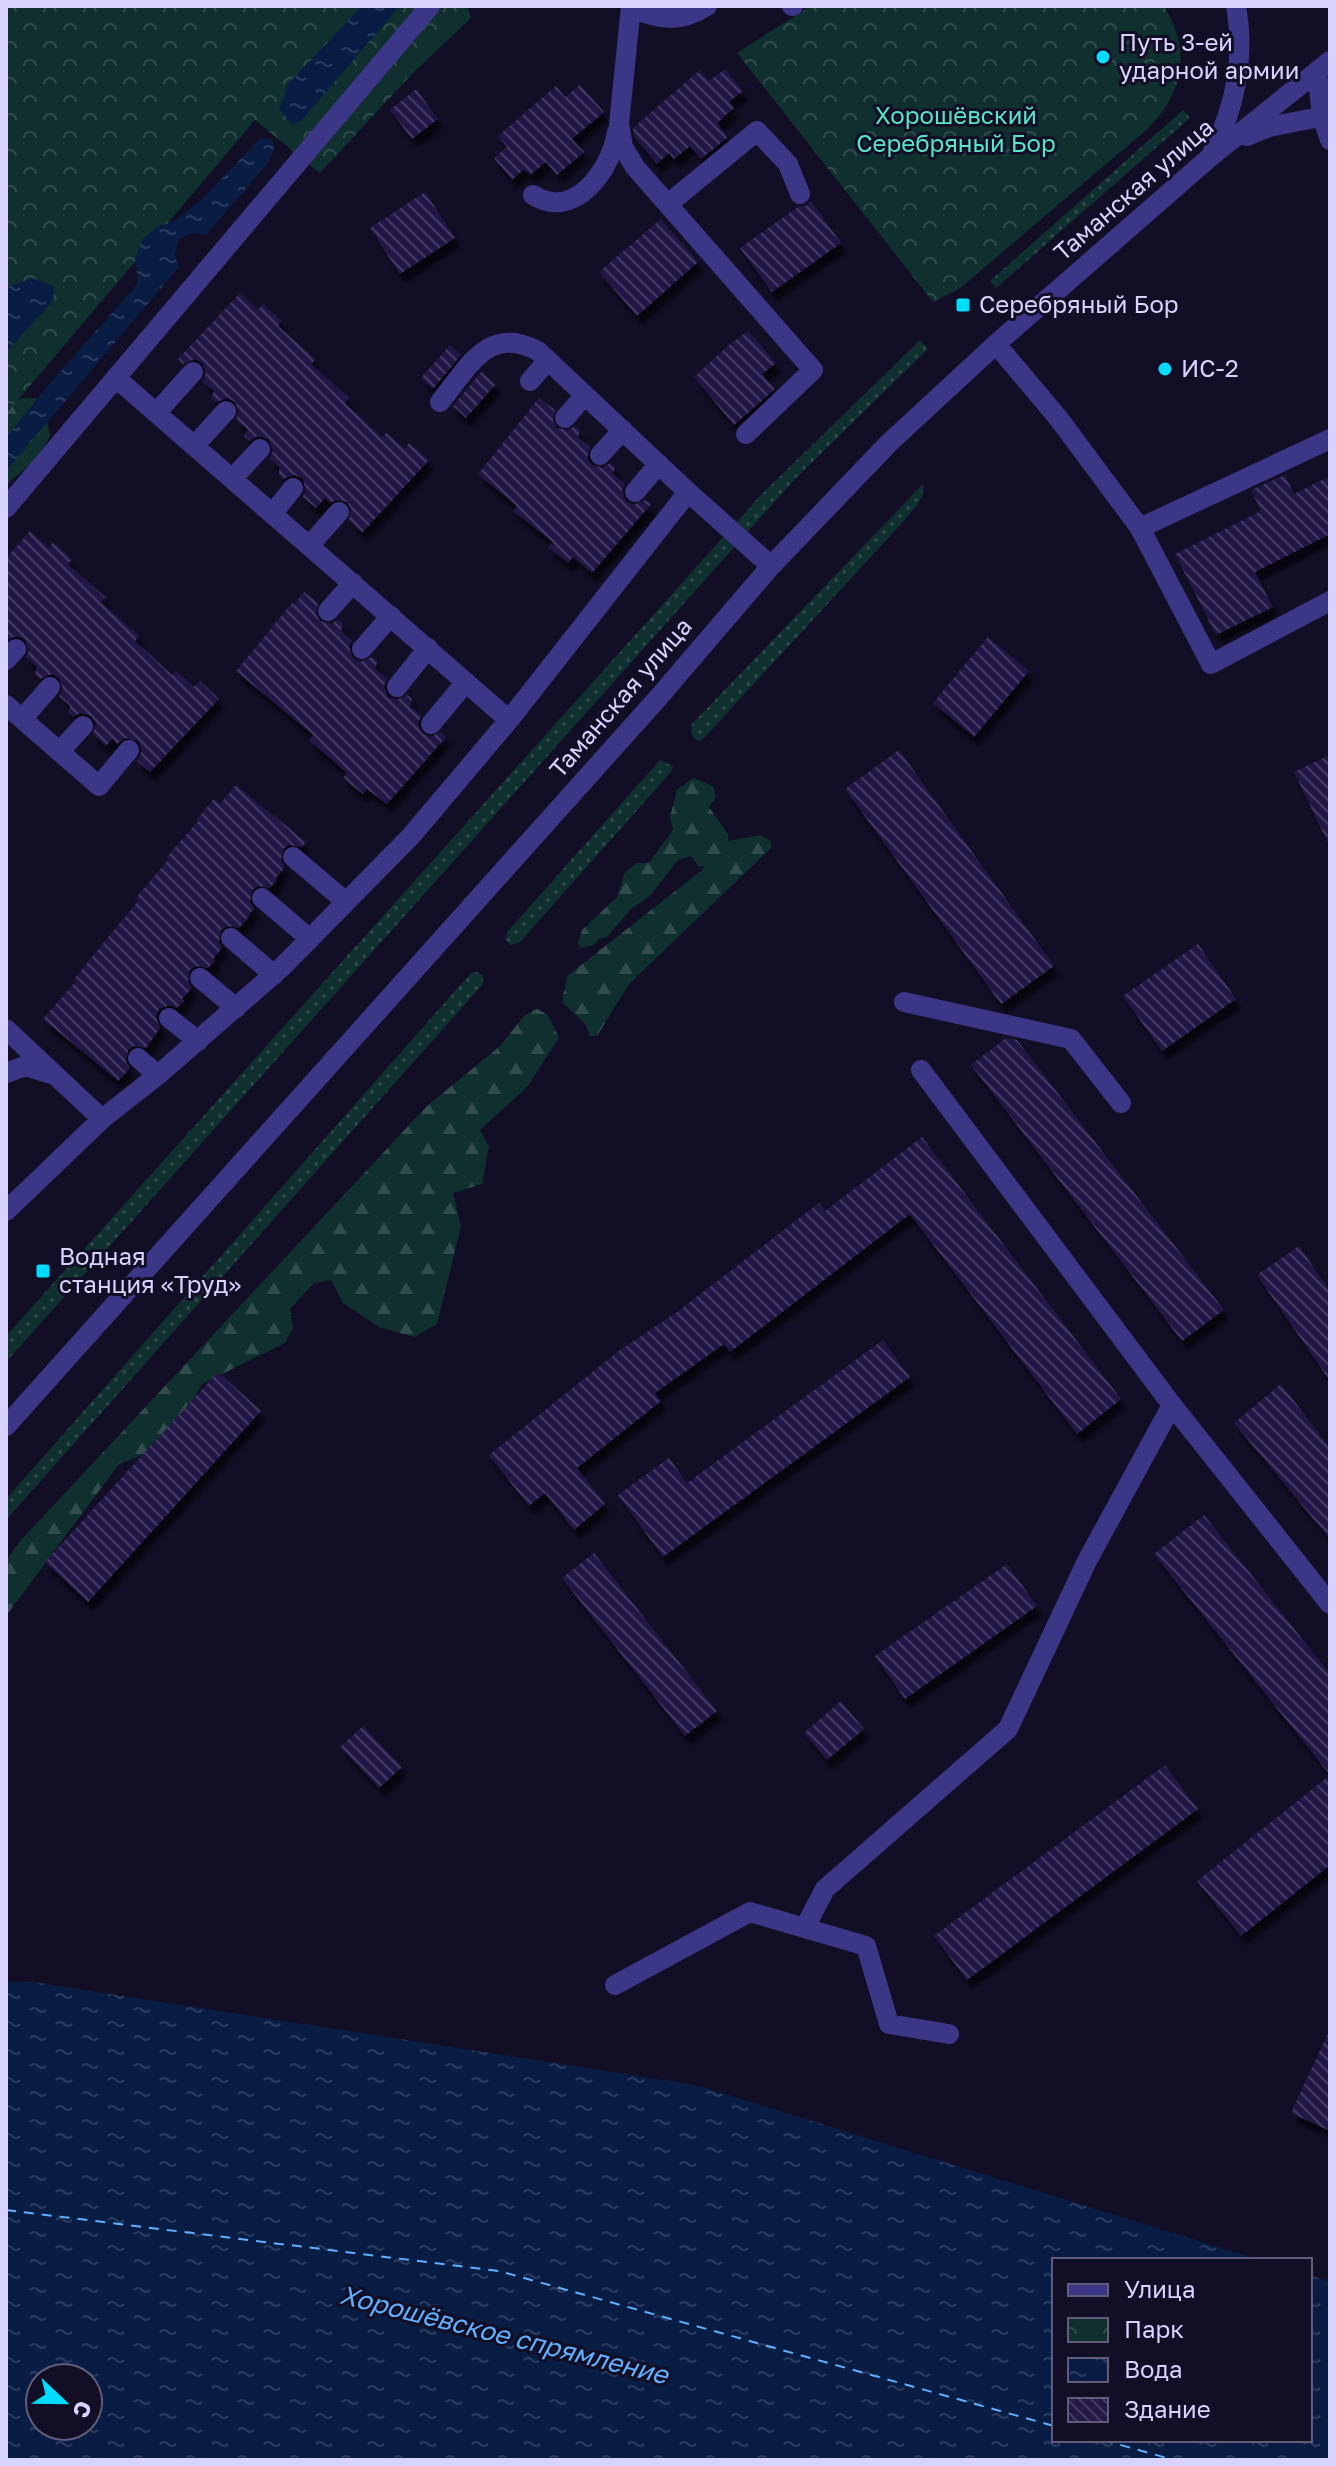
<svg xmlns="http://www.w3.org/2000/svg" width="1336" height="2466" viewBox="0 0 1336 2466" font-family="'Golos Text',sans-serif">
<defs>
<pattern id="grass-dots" width="8" height="8" patternUnits="userSpaceOnUse" patternTransform="scale(2)"><rect width="8" height="8" fill="#102f2f"/><path d="M2 2h.1M6 6h.1" fill="none" stroke="#324c4e" stroke-width="1.8" stroke-linecap="round"/></pattern>
<pattern id="forest-firs" width="22" height="20" patternUnits="userSpaceOnUse" patternTransform="scale(2)"><rect width="22" height="20" fill="#102f2f"/><path d="M5 1l3.5 6h-7zM16 11l3.5 6h-7z" fill="#324c4e"/></pattern>
<pattern id="park-crowns" width="20" height="18" patternUnits="userSpaceOnUse" patternTransform="scale(2)"><rect width="20" height="18" fill="#102f2f"/><path d="M2 6a3 3 0 1 1 6 0M12 15a3 3 0 1 1 6 0" fill="none" stroke="#324c4e"/></pattern>
<pattern id="water-ripples" width="26" height="14" patternUnits="userSpaceOnUse" patternTransform="scale(2)"><rect width="26" height="14" fill="#081c44"/><path d="M2 4q2-2 4 0t4 0M15 11q2-2 4 0t4 0" fill="none" stroke="#2b3c60"/></pattern>
<pattern id="building-back-hatch" width="6" height="6" patternUnits="userSpaceOnUse" patternTransform="scale(2)"><rect width="6" height="6" fill="#241947"/><path d="M-1 5l2 2M0 0l6 6M5-1l2 2" fill="none" stroke="#433a63"/></pattern>
<filter id="shadow"><feDropShadow dx="5" dy="9" stdDeviation="2" flood-color="#0009"/></filter>
</defs>
<rect width="100%" height="100%" fill="#120e25"/>
<path fill="url(#grass-dots)" d="M1183,110L1190,118L996,288L990,281Z
M920,340L928,349L796,478L6,1362V1336L760,496Z
M923,484C926,500 911,511 902,523L703,739L698,741C691,736 690,733 692,724Z
M660,760L673,766L671,772L520,942L511,945L506,940L507,932Z
M478,972L483,976V984L6,1520V1499L471,973Z"/>
<path fill="url(#forest-firs)" d="M23,398H37L44,408L50,436L38,458L8,483L6,512V412L11,402Z
M693,778L713,786L716,797L709,807L728,834V841L761,835L771,842V848L629,984L597,1036H590L585,1024L562,1002L567,976L701,871L705,866L699,867L691,856L678,860L651,895L631,909L606,938H600L594,945L581,948L578,943L582,930L617,897L625,872L637,863H649L673,830L670,817L677,790Z
M537,1009L548,1015L559,1038L527,1087L480,1130L489,1146L482,1184L453,1193L461,1226L437,1324L414,1337L379,1327L343,1303L331,1280L314,1283L290,1309L293,1328L285,1343L202,1384L168,1445L119,1464L6,1616V1560L22,1539L427,1106L499,1047L525,1015Z"/>
<path fill="url(#park-crowns)" d="M6,6H467L471,18L412,74L320,173L255,120L6,414Z
M806,6H1164C1192,52 1184,95 1145,131L959,289L933,302L737,53L806,9Z"/>
<path fill="url(#water-ripples)" fill-rule="evenodd" d="M362,6H400L301,121L292,124L279,110L288,84Z
M270,138L275,145L269,162L206,235L192,233L179,239L175,254L179,267L6,471V438L45,389L135,287L138,279L135,260L142,240L157,227L174,221L200,201L260,139Z
M32,278L55,287L52,302L6,352V290L8,287Z
M6,1982H33L696,2085L1260,2260H1054V2440H1310V2275L1330,2282V2460H6ZM40,2378H88V2426H40Z"/>
<g fill="none" stroke-linecap="round" stroke-linejoin="round">
<path stroke="#60b0ff" stroke-width="2" stroke-dasharray="10 8" stroke-linecap="butt" d="M6,2210L499,2271L1054,2426
M1103,2440L1174,2460"/>
</g>
<path fill="url(#building-back-hatch)" filter="url(#shadow)" d="M725,69L743,91L729,102L734,108L717,123L728,137L701,159L690,146L674,159L669,153L657,164L635,138L633,128L700,70L709,81Z
M580,85L604,112L572,139L584,152L557,175L546,162L530,175L524,169L512,180L494,158L507,147L498,136L556,86L565,97Z
M416,89L438,119L412,139L390,110Z
M425,192L455,238L400,274L370,228Z
M811,201L841,243L772,292L740,248L798,207L806,206Z
M661,219L698,262L637,316L599,272Z
M240,293L258,310L263,304L282,321L278,326L315,359L311,364L349,398L345,403L382,437L386,433L405,449L409,443L429,460L362,533L349,520L351,509L347,502L336,500L330,503L325,498L316,508L303,497L306,489L302,478L294,475L283,479L278,475L280,468L269,458L273,451L269,440L257,436L250,441L244,436L247,429L236,420L239,413L235,402L228,398L216,402L211,398L214,391L202,381L206,374L202,363L195,359L183,364L178,359Z
M748,331L776,363L762,374L775,389L734,425L694,377L729,345Z
M450,345L461,355L433,389L421,378Z
M481,372L496,384L466,418L453,406Z
M539,398L555,410L553,421L557,428L568,430L575,426L580,430L578,437L590,447L587,458L592,465L603,468L610,463L615,467L613,474L625,484L622,490L626,501L633,505L645,500L651,504L592,573L573,557L568,563L548,547L553,542L513,511L517,506L478,474Z
M1285,475L1294,494L1330,476V534L1255,572L1273,607L1216,635L1175,554L1261,511L1251,490Z
M30,531L49,548L53,542L72,559L68,564L106,598L101,602L139,636L135,641L172,675L176,671L194,687L200,681L219,699L150,772L137,761L142,751L138,741L125,738L117,744L112,739L106,746L93,734L96,723L91,716L80,713L73,717L68,713L70,706L59,696L63,689L59,678L52,674L40,679L35,674L37,667L26,657L29,651L25,640L18,636L6,639V558Z
M304,592L318,603L316,614L320,621L331,624L338,620L343,624L341,631L352,641L349,647L353,658L360,662L372,657L377,662L375,669L387,679L384,686L388,697L396,700L407,695L412,699L410,706L421,716L418,723L422,733L430,737L441,732L446,737L387,804L367,789L363,794L343,778L347,773L309,740L313,735L236,671L292,603L294,605Z
M988,637L1029,671L974,737L933,703Z
M899,750L1054,966L1001,1004L845,789Z
M1330,755V847L1294,772Z
M236,785L306,842L302,847L289,845L283,849L281,861L285,867L275,879L277,880L270,888L258,886L252,890L250,902L254,908L247,919L239,928L227,926L221,930L219,942L222,948L213,959L215,961L208,968L196,966L190,970L188,982L192,988L182,999L184,1001L177,1008L170,1005L159,1009L156,1017L160,1028L146,1048L134,1046L128,1050L126,1062L130,1068L118,1081L43,1019L76,981L74,979L138,901L135,899L168,860L166,858L199,820L197,819L214,799L220,804Z
M1198,944L1236,999L1162,1051L1123,996Z
M1006,1038L1017,1040L1224,1310L1182,1341L971,1065Z
M922,1137L1121,1399L1077,1434L910,1214L730,1352L724,1344L655,1393L661,1401L577,1468L605,1504L574,1530L545,1493L529,1506L489,1455L620,1350L677,1312L819,1203L825,1211Z
M1299,1246L1330,1291V1381L1257,1275Z
M883,1340L910,1377L663,1557L618,1495L669,1458L687,1483Z
M218,1372L261,1411L88,1602L45,1562Z
M1281,1384L1330,1448V1539L1234,1423Z
M1204,1515L1330,1674V1865L1241,1936L1197,1881L1330,1775L1154,1554Z
M594,1553L717,1711L685,1736L562,1578Z
M1007,1564L1037,1606L905,1699L875,1656Z
M841,1701L864,1729L827,1760L804,1733Z
M363,1726L402,1767L379,1788L340,1747Z
M1165,1765L1198,1809L967,1980L934,1936Z
M1330,2029V2131L1291,2113Z"/>
<g fill="none" stroke-linecap="round" stroke-linejoin="round">
<path stroke="#3c3686" stroke-width="20" d="M631,6L619,124L623,147L635,167L813,370L746,434
M792,6H793
M631,8C660,20 680,23 707,6
M1317,71L1322,116L1330,140
M1247,136L1269,127L1330,115
M1213,151C1236,106 1245,55 1236,6
M533,195C575,222 612,168 617,132
M668,204L757,131L788,164L800,194
M996,344L1059,419L1140,528L1330,439
M116,378L509,720
M530,381L548,360
M156,413L193,372
M565,418L585,395
M194,446L226,411
M600,455L623,430
M232,479L260,449
M635,492L659,464
M688,492L771,566
M6,508L430,6
M272,514L293,488
M1140,528L1211,664L1330,601
M310,545L339,512
M328,611L353,583
M362,649L391,616
M6,660L16,649
M397,687L428,648
M6,705L99,786L129,750
M22,719L50,687
M431,724L466,682
M60,751L83,726
M293,857L346,902
M262,898L310,939
M231,938L274,975
M200,978L236,1008
M904,1002L1071,1039L1121,1103
M169,1018L198,1041
M6,1029L102,1119
M138,1058L158,1075
M6,1073L25,1066L51,1074
M6,1211L102,1119L158,1075L282,967L411,836L509,720L688,492L538,351C488,324 468,368 440,402
M1172,1405L1330,1604
M6,1426L658,698L771,566L889,443L996,344L1209,158L1330,61
M805,1927L825,1889L1008,1729L1087,1561L1172,1405L921,1070
M615,1985L750,1912L866,1946L889,2024L949,2034"/>
</g>
<g fill="#00dcfd" stroke="#120e25" stroke-width="3">
<circle cx="1103" cy="57" r="8"/>
<rect x="955" y="297" width="16" height="16" rx="4"/>
<circle cx="1165" cy="369" r="8"/>
<rect x="35" y="1263" width="16" height="16" rx="4"/>
</g>
<g text-anchor="middle" stroke-width="6" stroke-linejoin="round" paint-order="stroke">
<g font-size="24" fill="#d8d2ff" stroke="#120e25" text-anchor="start">
<text x="1119" y="51">Путь 3-ей<tspan x="1119" dy="28">ударной армии</tspan></text>
<text x="979" y="313">Серебряный Бор</text>
<text x="1181" y="377">ИС-2</text>
<text x="59" y="1265">Водная<tspan x="59" dy="28">станция «Труд»</tspan></text>
</g>
<g font-size="24" fill="#58e5c6" stroke="#120e25">
<text x="956" y="124">Хорошёвский<tspan x="956" dy="28">Серебряный Бор</tspan></text>
</g>
<g font-size="24" fill="#d8d2ff" stroke="#120e25">
<text transform="translate(1134 190) rotate(-41)" y="8">Таманская улица</text>
<text transform="translate(621 698) rotate(-49)" y="8">Таманская улица</text>
</g>
<g font-size="26" font-style="italic" fill="#60b0ff" stroke="#120e25">
<text transform="translate(504 2335) rotate(14)" y="9">Хорошёвское спрямление</text>
</g>
</g>
<rect width="1336" height="2466" fill="none" stroke="#d8d2ff" stroke-width="16"/>
<rect x="1052" y="2258" width="260" height="184" fill="#120e25" stroke="#615c7c" stroke-width="2"/>
<rect x="1068" y="2284" width="40" height="12" fill="#3c3686" stroke="#615c7c" stroke-width="2"/>
<text x="1124" y="2298" font-size="24" fill="#d8d2ff">Улица</text>
<rect x="1068" y="2318" width="40" height="24" fill="url(#park-crowns)" stroke="#615c7c" stroke-width="2"/>
<text x="1124" y="2338" font-size="24" fill="#d8d2ff">Парк</text>
<rect x="1068" y="2358" width="40" height="24" fill="url(#water-ripples)" stroke="#615c7c" stroke-width="2"/>
<text x="1124" y="2378" font-size="24" fill="#d8d2ff">Вода</text>
<rect x="1068" y="2398" width="40" height="24" fill="url(#building-back-hatch)" stroke="#615c7c" stroke-width="2"/>
<text x="1124" y="2418" font-size="24" fill="#d8d2ff">Здание</text>
<g transform="translate(64 2402) rotate(112)"><circle r="38" fill="#120e25" stroke="#615c7c" stroke-width="2"/>
<path d="M0-6L14 30L0 20L-14 30Z" fill="#00dcfd"/>
<text y="-12" font-size="22" font-weight="bold" text-anchor="middle" fill="#d8d2ff">С</text>
</g>
</svg>
